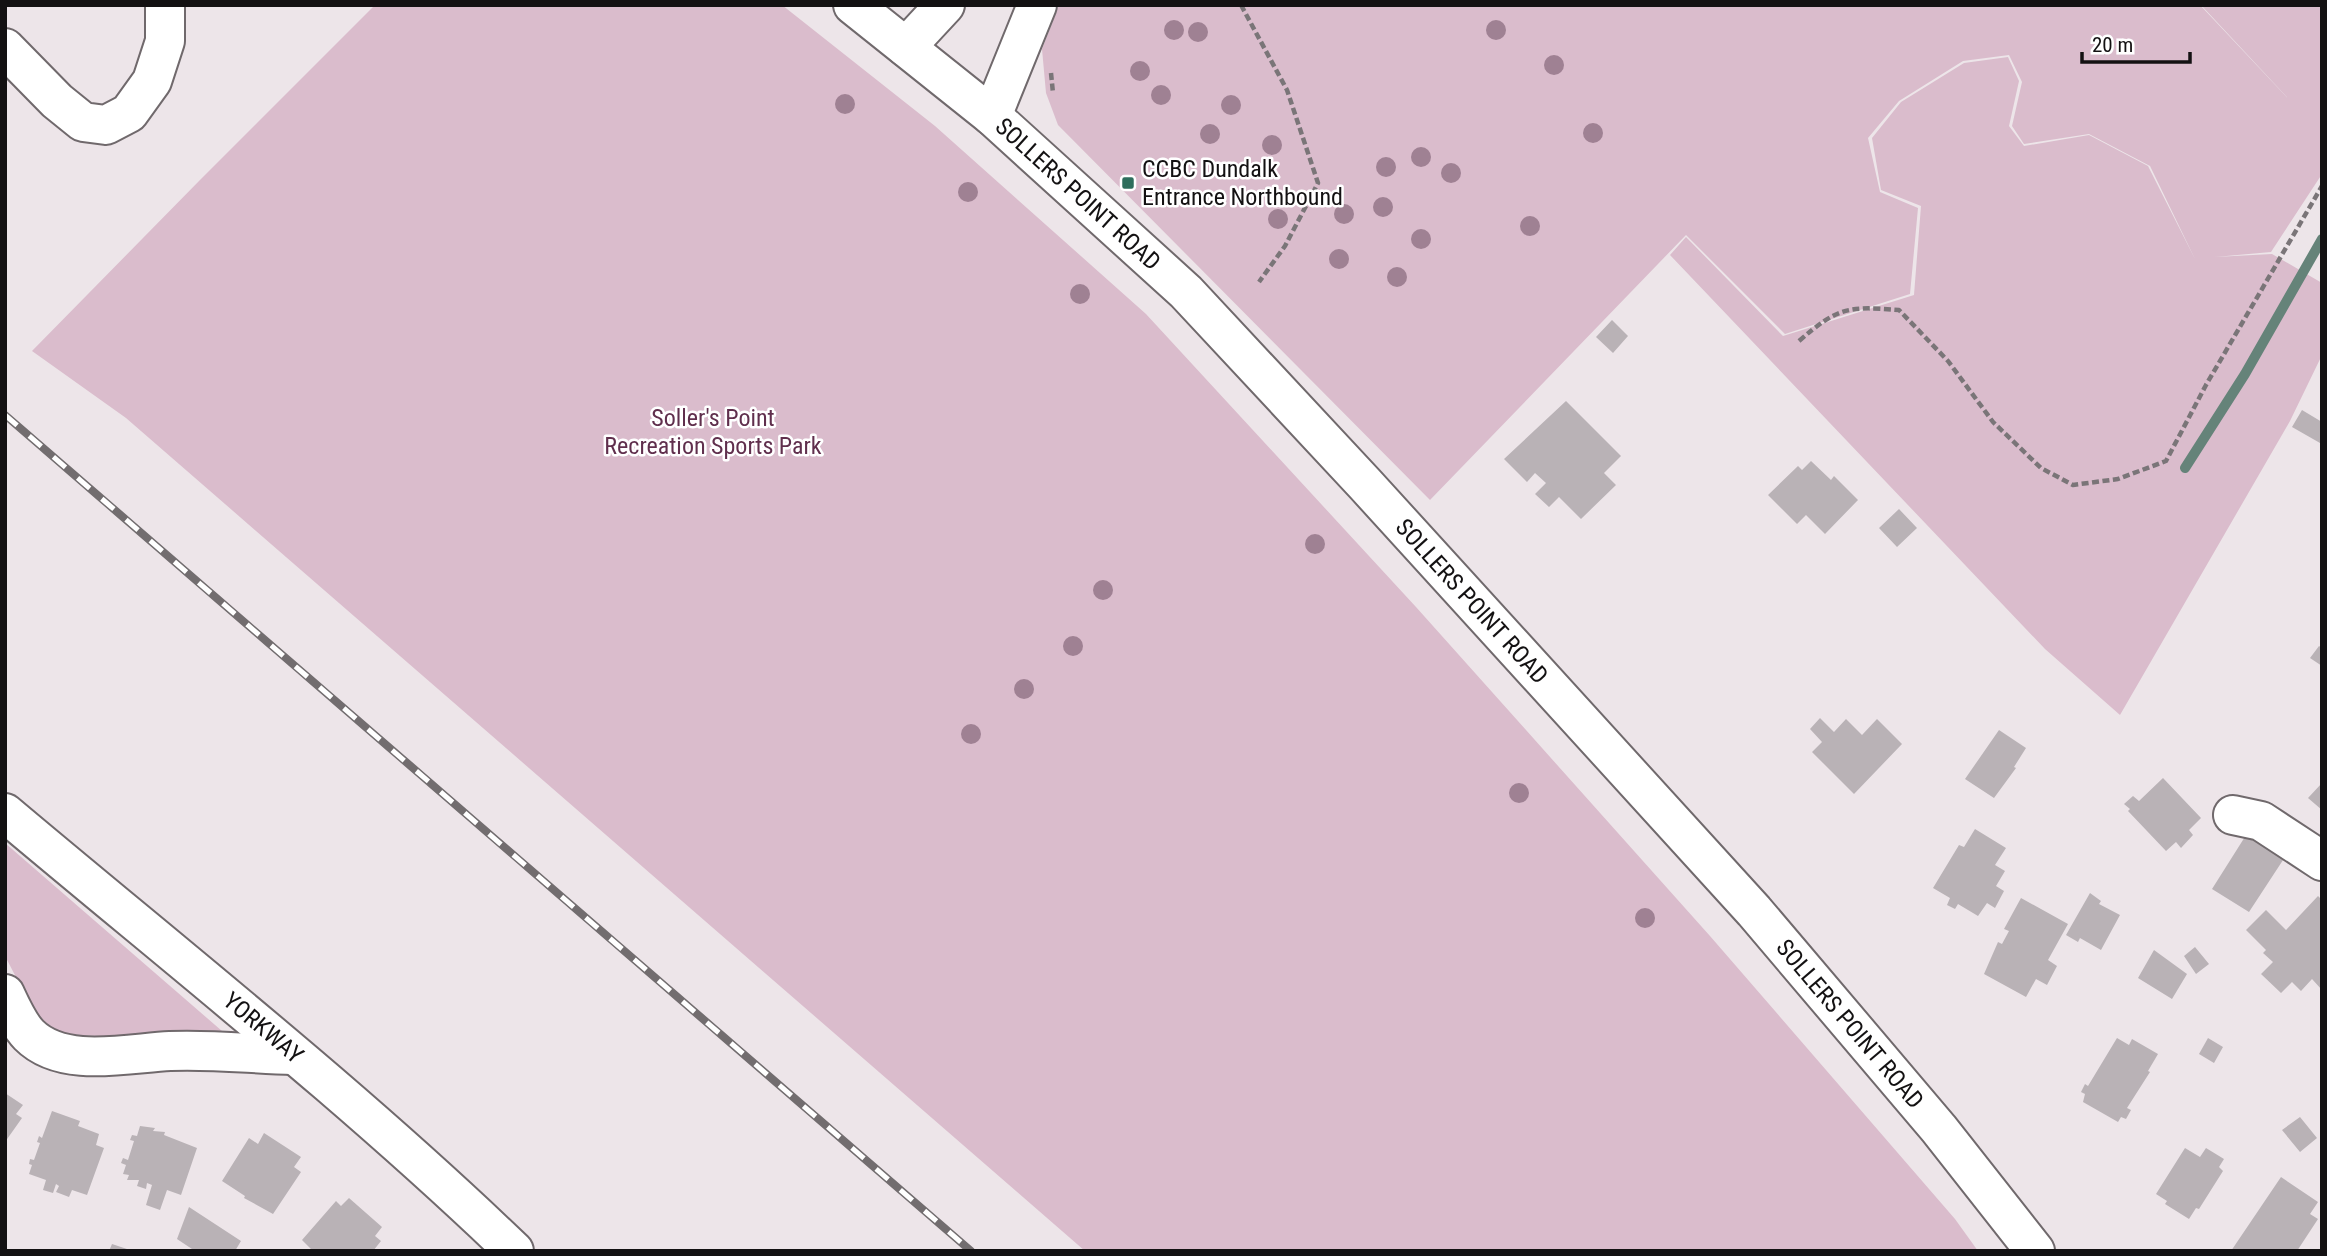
<svg xmlns="http://www.w3.org/2000/svg" width="2327" height="1256" viewBox="0 0 2327 1256" font-family="'Roboto Condensed',sans-serif">
<rect width="100%" height="100%" fill="#ede5e9"/>
<path fill="#dabccc" d="M375,5H782L935,126L1146,314L1416,607L1710,936L1955,1219L1978,1251H1085L126,418L32,351L199,181Z
M1059,5H2200L2298,109L2201,5H2322V174L2271,252L2215,257L2272,254L2322,283V355L2290,421L2120,715L2045,649L1670,255L1686,237L1783,336L1914,295L1921,206L1881,190L1872,138L1901,102L1964,63L2008,57L2019,81L2009,126L2024,146L2089,135L2148,166L2195,259L2150,166L2089,134L2024,144L2012,126L2022,82L2009,55L1963,61L1899,101L1868,138L1880,192L1918,208L1910,294L1785,334L1686,235L1430,500L1058,125L1046,93L1042,49Z
M5,843L237,1044L45,1033L5,956Z"/>
<g fill="none" stroke-linecap="round" stroke-linejoin="round">
<path stroke="#658379" stroke-width="10" d="M2185,468L2245,374L2322,239"/>
</g>
<path fill="#b9b2b6" d="M1612,320L1628,336L1613,353L1596,337Z
M1566,401L1621,456L1604,473L1616,485L1581,519L1559,497L1549,507L1535,494L1546,483L1535,473L1527,482L1504,459Z
M2302,410L2322,422L2320,443L2292,427Z
M1811,461L1831,480L1834,476L1858,500L1825,534L1806,515L1797,524L1768,495L1798,466L1802,470Z
M1899,509L1917,528L1897,547L1879,528Z
M2319,646L2322,648V666L2310,658Z
M1820,718L1834,732L1846,719L1862,735L1877,719L1902,744L1854,794L1812,752L1822,742L1810,729Z
M1999,730L2026,748L2014,767L2016,768L1994,798L1965,779Z
M2163,778L2201,818L2189,830L2193,835L2181,848L2176,842L2166,851L2128,811L2130,809L2124,804L2133,796L2139,801Z
M2322,783V810L2308,798Z
M1975,829L2006,848L1995,865L2005,871L1996,886L2004,891L1995,908L1987,903L1978,916L1958,904L1955,909L1947,905L1950,898L1933,888L1959,845L1964,847Z
M2248,832L2285,857L2249,912L2212,889Z
M2090,893L2101,901L2099,904L2120,915L2101,950L2080,938L2078,942L2066,935Z
M2318,896L2322,900V990L2312,979L2301,991L2292,982L2281,993L2261,974L2273,962L2263,953L2266,950L2246,930L2266,910L2286,930Z
M2021,898L2068,924L2048,960L2057,966L2047,985L2036,979L2026,997L1984,974L1998,942L2002,944L2009,931L2004,929Z
M2195,947L2209,964L2196,974L2184,956Z
M2154,950L2187,974L2172,999L2138,978Z
M2117,1038L2129,1045L2132,1039L2158,1054L2148,1071L2150,1072L2127,1108L2131,1110L2126,1119L2121,1117L2118,1122L2083,1102L2085,1094L2081,1092L2085,1084L2088,1086Z
M2208,1038L2223,1047L2214,1063L2199,1054Z
M5,1093L23,1105L16,1114L22,1118L5,1142Z
M52,1111L80,1121L78,1126L99,1134L96,1145L104,1148L87,1195L72,1190L69,1197L56,1192L59,1186L56,1184L53,1193L43,1190L46,1180L29,1174L32,1165L29,1164L30,1159L34,1160L40,1143L37,1142L39,1136L42,1138Z
M2300,1117L2317,1138L2300,1152L2282,1130Z
M140,1126L155,1128L153,1131L165,1132L164,1135L197,1148L181,1195L167,1190L160,1210L146,1205L152,1185L147,1183L146,1189L137,1186L139,1180H127L129,1175L123,1174L126,1165L121,1163L123,1158L128,1160L134,1141L130,1140L132,1135L137,1136Z
M264,1133L301,1157L294,1167L301,1172L273,1214L244,1198L245,1196L222,1181L249,1138L258,1144Z
M2185,1148L2200,1157L2206,1148L2224,1159L2219,1167L2223,1171L2199,1209L2196,1208L2189,1219L2165,1204L2167,1201L2156,1194Z
M2281,1177L2318,1202L2310,1214L2318,1219L2297,1251H2231Z
M349,1198L382,1227L375,1236L381,1241L373,1251H313L302,1240L336,1201L341,1206Z
M189,1207L241,1241L235,1251H195L177,1239Z
M112,1244L130,1250V1251H109Z"/>
<g fill="none" stroke-linecap="round" stroke-linejoin="round">
<defs>
<g id="minor">
<path id="s1" d="M853,5L992,116L1186,292L1365,484L1754,911L1939,1129L2035,1251"/>
<path d="M906,47L945,5"/>
<path d="M5,48L57,101L83,122L106,125L129,113L152,81L165,41V5"/>
<path d="M992,116L1037,5"/>
<path id="s2" d="M5,813C176,957 353,1096 514,1251"/>
<path d="M2233,815L2261,821L2322,861"/>
<path d="M5,994C11,1007 19,1025 29,1035C63,1069 128,1053 170,1051C210,1049 252,1054 293,1055"/>
</g>
</defs>
<use href="#minor" stroke="#70696c" stroke-width="42"/>
<path stroke="#7a7578" stroke-width="4.5" stroke-dasharray="7 3.5" stroke-linecap="butt" d="M1241,5L1287,90L1318,183L1285,246L1259,282
M1051,73L1053,93
M1799,341C1838,307 1848,306 1899,310L1948,361L1993,422L2041,468L2073,485L2118,479L2166,461L2206,385L2322,186"/>
<use href="#minor" stroke="#fff" stroke-width="38"/>
<defs>
<path id="rail" d="M5,415L971,1251"/>
</defs>
<use href="#rail" stroke="#726d6f" stroke-width="8"/>
<use href="#rail" stroke="#fff" stroke-width="5" stroke-dasharray="16" stroke-linecap="butt"/>
</g>
<g fill="#9f8193">
<circle cx="1174" cy="30" r="10"/>
<circle cx="1496" cy="30" r="10"/>
<circle cx="1198" cy="32" r="10"/>
<circle cx="1554" cy="65" r="10"/>
<circle cx="1140" cy="71" r="10"/>
<circle cx="1161" cy="95" r="10"/>
<circle cx="845" cy="104" r="10"/>
<circle cx="1231" cy="105" r="10"/>
<circle cx="1593" cy="133" r="10"/>
<circle cx="1210" cy="134" r="10"/>
<circle cx="1272" cy="145" r="10"/>
<circle cx="1421" cy="157" r="10"/>
<circle cx="1386" cy="167" r="10"/>
<circle cx="1451" cy="173" r="10"/>
<circle cx="968" cy="192" r="10"/>
<circle cx="1383" cy="207" r="10"/>
<circle cx="1344" cy="214" r="10"/>
<circle cx="1278" cy="219" r="10"/>
<circle cx="1530" cy="226" r="10"/>
<circle cx="1421" cy="239" r="10"/>
<circle cx="1339" cy="259" r="10"/>
<circle cx="1397" cy="277" r="10"/>
<circle cx="1080" cy="294" r="10"/>
<circle cx="1315" cy="544" r="10"/>
<circle cx="1103" cy="590" r="10"/>
<circle cx="1073" cy="646" r="10"/>
<circle cx="1024" cy="689" r="10"/>
<circle cx="971" cy="734" r="10"/>
<circle cx="1519" cy="793" r="10"/>
<circle cx="1645" cy="918" r="10"/>
</g>
<rect fill="#2e6e5c" stroke="#fff" stroke-width="2.5" x="1121" y="176" width="14" height="14" rx="3.5"/>
<g text-anchor="middle" stroke-width="5" stroke-linejoin="round" paint-order="stroke">
<g font-size="24" fill="#131112" stroke="#fff" text-anchor="start">
<text x="1142" y="177">CCBC Dundalk<tspan x="1142" dy="28">Entrance Northbound</tspan></text>
</g>
<g font-size="24" fill="#131112" stroke="#fff">
<text dy="8" stroke="none"><textPath href="#s1" startOffset="294">SOLLERS POINT ROAD</textPath></text>
<text dy="8" stroke="none"><textPath href="#s1" startOffset="861">SOLLERS POINT ROAD</textPath></text>
<text dy="8" stroke="none"><textPath href="#s1" startOffset="1428">SOLLERS POINT ROAD</textPath></text>
<text dy="8" stroke="none"><textPath href="#s2" startOffset="336">YORKWAY</textPath></text>
</g>
<g font-size="24" fill="#602f4d" stroke="#fff">
<text x="713" y="426">Soller's Point<tspan x="713" dy="28">Recreation Sports Park</tspan></text>
</g>
</g>
<rect width="2327" height="1256" fill="none" stroke="#131112" stroke-width="14"/>
<path d="M2082 52v10h108v-10" fill="none" stroke="#131112" stroke-width="3.5"/>
<text x="2092" y="52" font-size="21" fill="#131112" stroke="#ffffff" stroke-width="5" paint-order="stroke">20 m</text>
</svg>
